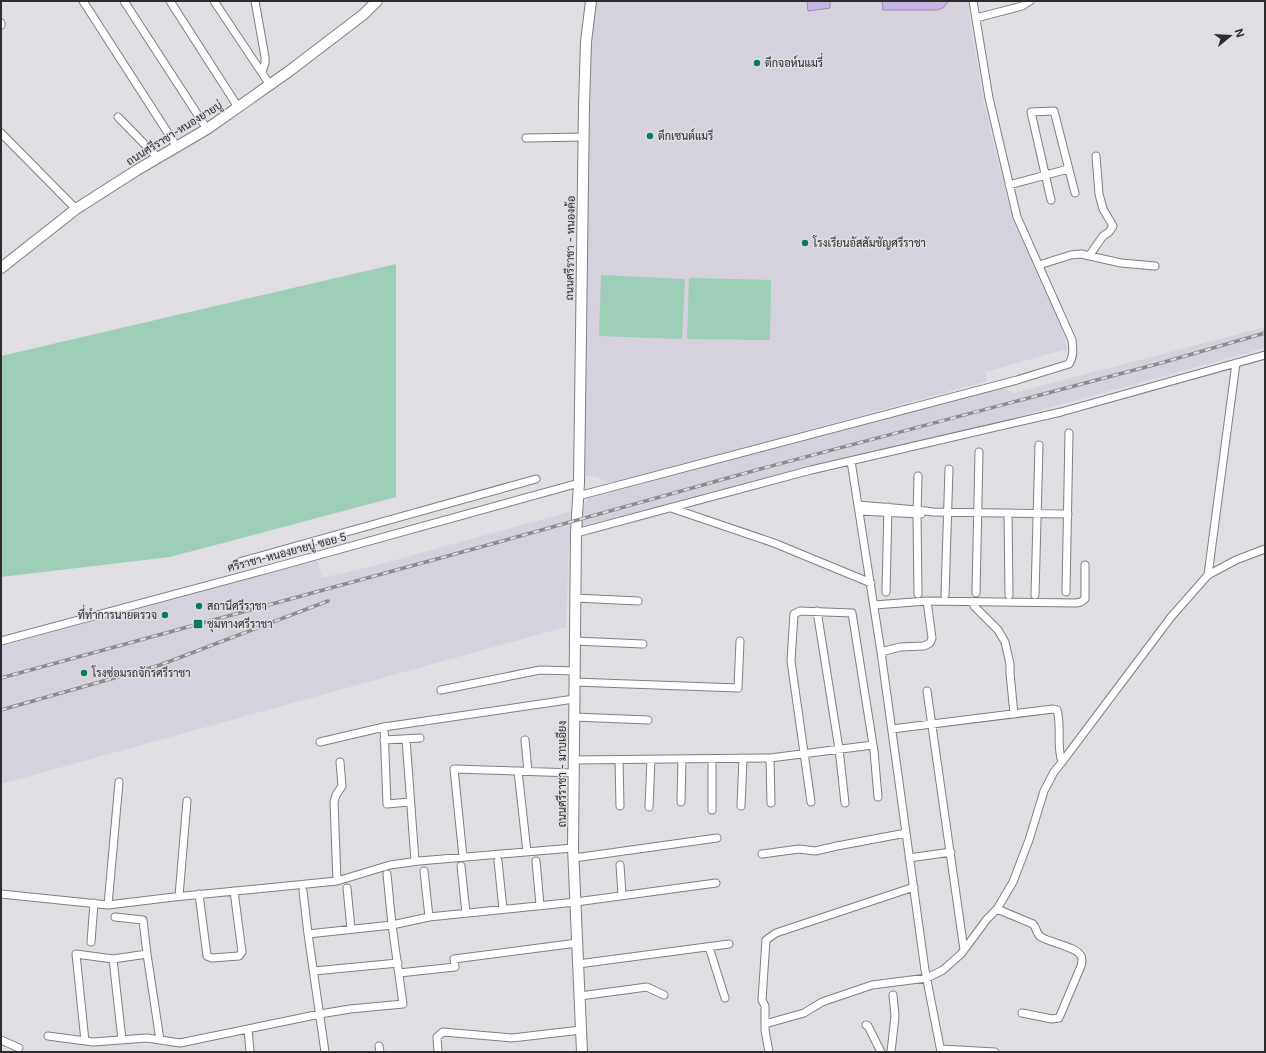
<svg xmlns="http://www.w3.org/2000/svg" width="1266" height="1053" viewBox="0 0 1266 1053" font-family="Inter,Sarabun,sans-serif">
<rect width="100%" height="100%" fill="#e0dee3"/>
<path fill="#d6d2dd" d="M595,1H968L969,16L981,88L992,139L1013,221L1062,328L1067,349L985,372L987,381L610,484L596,476L584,477L588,95L590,47Z
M1265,327V348L569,541L566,627L1,784V645L317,560L322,578L381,564L583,508L588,498L1003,388L1014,393Z"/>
<path fill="#9dcfb8" d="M396,264V497L170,557L1,577V356Z
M601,275L685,279L682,339L599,336Z
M689,278L771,280L770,340L687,339Z"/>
<path fill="#c9b6e5" stroke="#9a8cae" d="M807,1H830V8L808,11Z
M882,1H949L943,8L937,10H883Z"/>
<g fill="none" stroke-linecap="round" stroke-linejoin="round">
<defs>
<path id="street" d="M83,1L177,147
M124,1L207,129
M170,1L238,107
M214,1L270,85
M255,1L265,57V63L262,72
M976,18L1022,6L1030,1
M1,23V25
M118,117L158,158
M1,133L76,209
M526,138L584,137
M1009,185L1068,169
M1051,200L1031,112L1054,111L1075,193
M1089,256L1103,236L1109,232L1113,226L1103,209L1099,194L1096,156
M1039,265L1071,255L1081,254L1121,263L1155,266
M851,461L881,652L925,970L941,1052
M578,496L1017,380L1069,364C1074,356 1073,349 1072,340L1017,217L989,98L973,1
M858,505L917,510L933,512L1068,514
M671,508L774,543L871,583
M859,511L921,514
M1008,513L1009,595
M576,533L811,470L1061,412L1265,355
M239,562L536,479
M1208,575L1236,363
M886,592L888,507
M1066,592L1069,433
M976,593L979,452
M918,594L917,515L918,476
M945,595L949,469
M1035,595L1039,445
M575,598L638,601
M974,602V606L998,630L1005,642L1010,664V673L1014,714
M874,605L927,601L1076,603L1081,602L1085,599V565
M817,611L839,749L845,803
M1,641L272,568L579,483
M575,641L643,644
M881,652L900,647L924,646L930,643L932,638L927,601
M574,682L738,688L740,641
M441,690L540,670L575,671
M927,691L964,950
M574,717L648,720
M384,727L387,804L410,802
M892,729L1053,709L1057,710C1062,727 1056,745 1062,762
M406,739L415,861
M384,740L420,738
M525,740L528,771
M320,742L384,727L574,699
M770,758L771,803
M712,759V810
M574,760L770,758L873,745
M619,760L620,806
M518,771L527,852
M681,802L682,759
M811,802L791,661L794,614L800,611L852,613L874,751L878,797
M741,806L743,758
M649,807L651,759
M762,854L799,849L815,851L837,846L906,833
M463,857L454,769L574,773
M574,858L717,838
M909,858L951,852
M498,861L503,909
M536,861L540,905
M620,865L622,895
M461,866L466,913
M424,871L429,917
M337,881L334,802L336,795L342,786L340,762
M347,888L351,929
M303,891L308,934L325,1052
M1,894L108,905L174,897L337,881L390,865L419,861L573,848
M199,894L207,956L212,958L239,956L242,952L234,891
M179,896L187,801
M108,905L119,782
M997,909L1033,924C1037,928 1036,934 1041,937C1051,943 1077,947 1081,956C1083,960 1082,963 1081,966L1059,1018L1052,1019L1022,1013
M115,917L143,920L147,954L160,1040
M308,934L392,925L429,917L576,902L716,883
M91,942L94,903
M709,947L725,998
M113,959L122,1040
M578,964L729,944
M314,971L398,963
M399,973L455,967L454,959L577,943
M580,996L647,987L664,995
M765,1024V1006L762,1000L766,940L776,933L914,887
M866,1025L868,1026L881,1052
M248,1029L250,1052
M48,1036L93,1042L147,1038L180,1043L320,1014L350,1009L403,1004L392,925L387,874
M1,1040L19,1048
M85,1041L76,954L113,959L147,954
M379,1046L380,1052
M941,1049L995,1052
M438,1052L437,1037L443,1032L512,1038L581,1030
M769,1052L765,1030V1024L804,1013L822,1002L872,985L927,978L943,970L961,954L987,919L997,909L1013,882L1029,840L1044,791L1054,772L1062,762L1171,617L1208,575L1236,560L1265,549
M891,1052L895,1016L893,995"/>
<path id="secondary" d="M1,268L76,209L137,170L207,129L288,72L364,14L377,1
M582,1052L573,848L576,533L579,483L584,105L586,42L591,1"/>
</defs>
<use href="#street" stroke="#807e83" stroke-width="9"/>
<use href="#secondary" stroke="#807e83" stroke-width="12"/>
<use href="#street" stroke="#fff" stroke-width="7"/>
<use href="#secondary" stroke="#fff" stroke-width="10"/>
<defs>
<path id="rail" d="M1,678L488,545L760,469L1161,363L1265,333
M1,710L160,665L328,601"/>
</defs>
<use href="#rail" stroke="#8c8b8e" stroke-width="3.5"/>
<use href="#rail" stroke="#e0dee3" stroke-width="2" stroke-dasharray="6" stroke-linecap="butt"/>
</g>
<g fill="#097c59" stroke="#e0dee3" stroke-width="1.5">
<circle cx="757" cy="63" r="4"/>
<circle cx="650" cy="136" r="4"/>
<circle cx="805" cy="243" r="4"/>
<circle cx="199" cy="606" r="4"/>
<circle cx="165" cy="615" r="4"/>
<rect x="193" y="619" width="10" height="10" rx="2"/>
<circle cx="84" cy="673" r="4"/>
</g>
<g text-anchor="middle" stroke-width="3" stroke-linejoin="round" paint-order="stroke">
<g font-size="11" fill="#2c2b2d" stroke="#e0dee3" text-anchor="start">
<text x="765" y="67">ตึกจอห์นแมรี่</text>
<text x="658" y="140">ตึกเซนต์แมรี</text>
<text x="813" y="247">โรงเรียนอัสสัมชัญศรีราชา</text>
<text x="207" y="610">สถานีศรีราชา</text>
<text x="157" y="619" text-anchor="end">ที่ทำการนายตรวจ</text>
<text x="207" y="628">ชุมทางศรีราชา</text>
<text x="92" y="677">โรงซ่อมรถจักรศรีราชา</text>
</g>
<g font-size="11" fill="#2c2b2d" stroke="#e0dee3">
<text transform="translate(174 133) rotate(-32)" y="4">ถนนศรีราชา-หนองยายบู่</text>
<text transform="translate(570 248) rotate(-89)" y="4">ถนนศรีราชา - หนองค้อ</text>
<text transform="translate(287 552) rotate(-15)" y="4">ศรีราชา-หนองยายบู่ ซอย 5</text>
<text transform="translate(562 774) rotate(-90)" y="4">ถนนศรีราชา - มาบเอียง</text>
</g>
</g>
<rect width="1266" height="1053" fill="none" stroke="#2c2b2d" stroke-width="4"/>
<g transform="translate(1230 36) rotate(72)" stroke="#e0dee3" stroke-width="3" paint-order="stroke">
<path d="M0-3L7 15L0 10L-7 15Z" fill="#2c2b2d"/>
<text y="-6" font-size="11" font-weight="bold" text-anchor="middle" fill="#2c2b2d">N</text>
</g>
</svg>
